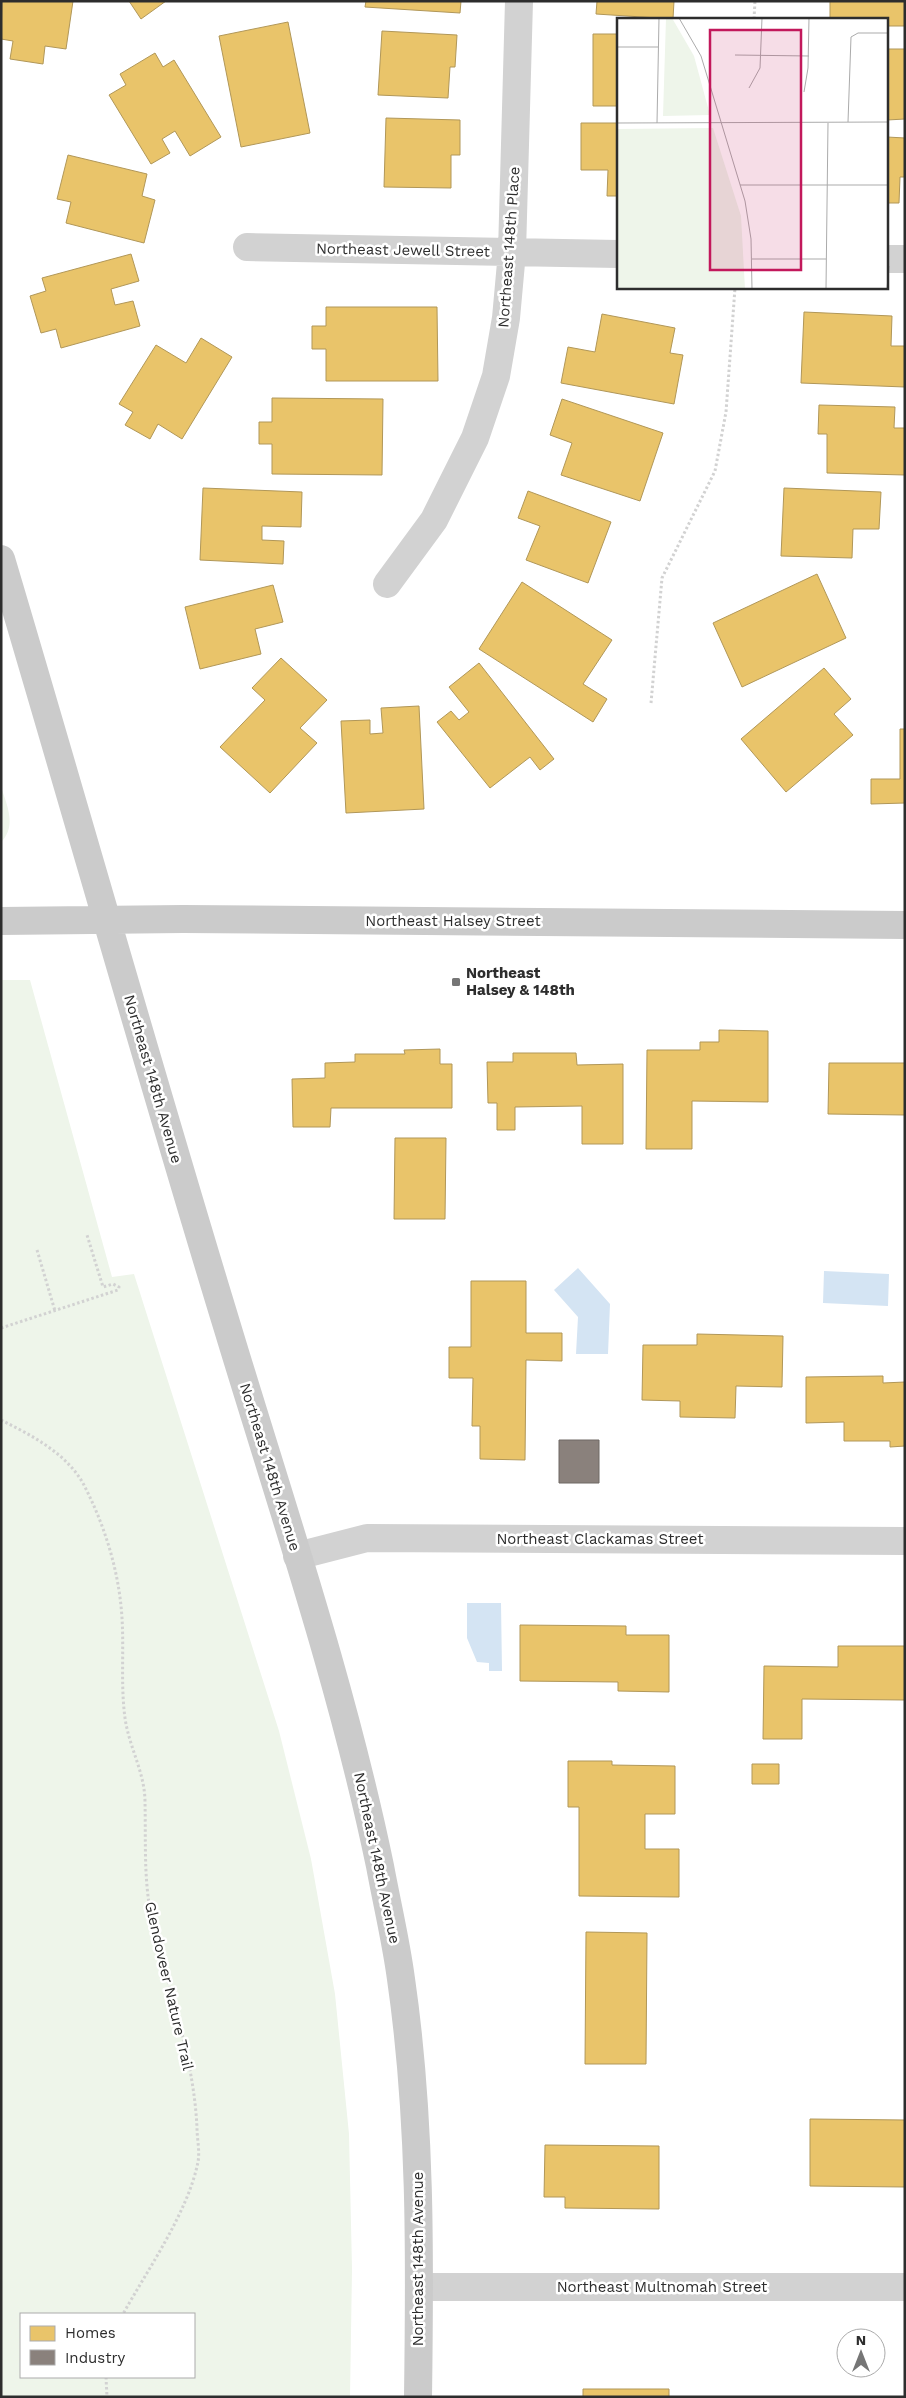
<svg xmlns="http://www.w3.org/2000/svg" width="906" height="2398" viewBox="0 0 906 2398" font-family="'Work Sans',sans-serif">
<rect width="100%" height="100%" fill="#fff"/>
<path fill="#eef5ea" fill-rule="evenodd" d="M1,787C7,805 17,826 1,842Z
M1,980H30L112,1277L134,1274L279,1731L311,1859L335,1994L349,2134L352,2269L350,2397H1ZM21,2314H194V2377H21Z"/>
<path fill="#d4e4f3" d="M578,1268L610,1304L608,1354H576L578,1317L554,1290Z
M824,1271L889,1274L888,1306L823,1303Z
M467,1603H501L502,1671H489V1663L477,1662L467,1638Z"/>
<path fill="#e9c46a" stroke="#b19758" d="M2,1H73L66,49L45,46L43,64L10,59L13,41L1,39Z
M129,1H166L141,19Z
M366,1H461L460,13L365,7Z
M597,1H674L673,19L596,14Z
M830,1H905V26H887V19H830Z
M288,22L310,133L241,147L219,36Z
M382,31L457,35L455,67H450L448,98L378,95Z
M593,34H618V106H593Z
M887,49H905V119L887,120Z
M155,53L163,67L174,60L221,137L190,156L175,131L162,139L170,153L151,164L109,95L126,85L120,74Z
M386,118L460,120V155H451V188L384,187Z
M581,123H618V196H607L608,170H581Z
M887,137L905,138V177H900L899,203H887Z
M68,155L147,174L142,196L155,200L144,243L66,223L71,202L57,199Z
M131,254L139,281L111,289L115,305L133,301L140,326L61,348L56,329L41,333L30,296L46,291L42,278Z
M326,307H437L438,381H326V349H312V326H326Z
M804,312L892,316L891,346H905V387L801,383Z
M602,314L675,328L670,353L683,355L674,404L561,383L568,347L595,352Z
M201,338L232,357L182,439L158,424L150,439L125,425L133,412L119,404L156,345L186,363Z
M272,398L383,399L382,475L272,474V444H259V422H272Z
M562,399L663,433L640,501L561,475L572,443L550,435Z
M819,405L895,407L894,428H905V475L827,473V434H818Z
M203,488L302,492L301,527L262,526V540L284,541L283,564L200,560Z
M784,488L881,492L879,529H853L852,558L781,556Z
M528,491L611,522L588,583L526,560L540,526L518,518Z
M817,574L846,638L742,687L713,623Z
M522,582L612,640L583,684L607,699L593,722L479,649Z
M273,585L283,622L255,629L261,654L200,669L185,607Z
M281,658L327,700L300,728L317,743L270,793L220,747L265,700L252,688Z
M479,663L554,759L540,770L530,757L490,788L437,722L451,711L459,720L469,712L449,687Z
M824,668L851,699L834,714L853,735L786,792L741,739Z
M419,706L424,809L346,813L341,721L370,720V734L383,733L381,708Z
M900,729H905V803L871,804V779H900Z
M719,1030L768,1031V1102L692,1101V1149H646L647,1050H700V1042H719Z
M440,1049V1064H452V1108H331L330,1127H293L292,1079L325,1078V1063L355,1062V1054H405L404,1050Z
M513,1053H576L577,1065L623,1064V1144H582V1106L515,1107V1130H497V1103H488L487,1062H513Z
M829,1063H905V1115L828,1114Z
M395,1138H446L445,1219H394Z
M471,1281H526V1333H562V1361L526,1360L525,1460L480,1459V1426H472L473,1378H449V1347H471Z
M697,1334L783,1336L782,1387L736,1386L735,1418L680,1417V1401L642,1400L643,1345H697Z
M883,1376V1383L905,1382V1446L890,1447V1441H844V1422L806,1423V1377Z
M520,1625L626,1626V1635H669V1692L618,1691V1682L520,1681Z
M838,1646H905V1700L802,1699V1739H763L764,1666L838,1667Z
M568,1761H612V1765L675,1766V1814H645V1849H679V1897L579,1896V1807H568Z
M752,1764H779V1784H752Z
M586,1932L647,1933L646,2064H585Z
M810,2119L905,2120V2187L810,2186Z
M545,2145L659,2146V2209L565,2208V2197H544Z
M583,2389H669V2397H680H583Z"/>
<path fill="#8a817c" stroke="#6e6864" d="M559,1440H599V1483H559Z"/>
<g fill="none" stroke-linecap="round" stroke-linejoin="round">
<path stroke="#d2d2d2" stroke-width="3" stroke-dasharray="2.5 2.5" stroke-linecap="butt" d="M754,19L755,1
M651,703L662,578L715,471L726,412L735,288
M37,1250L55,1311
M1,1328L118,1290L119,1287L113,1284L103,1287L87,1235
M1,1420C33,1436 70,1455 86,1489C104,1525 117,1566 121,1606C125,1643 120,1681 125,1718C129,1747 145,1773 145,1802C146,1845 143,1886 154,1928C170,1994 194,2060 197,2128C197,2139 200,2151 198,2162C188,2212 148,2269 123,2314
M106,2377L107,2397"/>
<path stroke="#d2d2d2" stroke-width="28" d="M247,247L618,254
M887,259H905
M387,584L434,520L475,438L496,376L506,318L512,252L519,1
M297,1556L367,1538L905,1541
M420,2287H905"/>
<path stroke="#cbcbcb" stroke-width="28" d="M1,559C77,814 149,1071 227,1326C281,1505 342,1683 380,1866C387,1904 396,1941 401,1979C421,2117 420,2257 418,2397
M1,921L183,919L905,925"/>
</g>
<rect fill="#767676" stroke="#fff" stroke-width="2" x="451" y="977" width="10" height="10" rx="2.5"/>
<g text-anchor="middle" stroke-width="5" stroke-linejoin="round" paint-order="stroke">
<g font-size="15" fill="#2d2d2d" stroke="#fff">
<text transform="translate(509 247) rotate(-86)" y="5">Northeast 148th Place</text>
<text transform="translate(403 250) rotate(1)" y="5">Northeast Jewell Street</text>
<text x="453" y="926">Northeast Halsey Street</text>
<text transform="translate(153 1079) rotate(74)" y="5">Northeast 148th Avenue</text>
<text transform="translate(270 1467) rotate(73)" y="5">Northeast 148th Avenue</text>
<text x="600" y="1544">Northeast Clackamas Street</text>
<text transform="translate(377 1858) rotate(78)" y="5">Northeast 148th Avenue</text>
<text transform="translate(169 1986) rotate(77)" y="5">Glendoveer Nature Trail</text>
<text transform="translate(418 2259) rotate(-90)" y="5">Northeast 148th Avenue</text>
<text x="662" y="2292">Northeast Multnomah Street</text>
</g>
<g font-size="15" font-weight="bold" fill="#2d2d2d" stroke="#fff" text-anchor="start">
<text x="466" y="978">Northeast<tspan x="466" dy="17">Halsey &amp; 148th</tspan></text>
</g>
</g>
<g transform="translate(617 18)">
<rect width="271" height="271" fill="#fff"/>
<path d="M49,0H55L77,38L93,97L46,98ZM96,110L124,198L128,271H0V111Z" fill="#eef5ea"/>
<path fill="none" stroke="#ababab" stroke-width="1" d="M62,0L84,38L128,183L134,221L135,271M0,29H41M118,37L192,38M132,70L143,50L145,0M187,74L191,50L192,0M231,104L234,19L241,15H272M0,105L272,104M40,105L42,0M123,167H272M135,241H209M209,271L211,105M270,271L272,248"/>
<path fill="#c2185b" fill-opacity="0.15" stroke="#c2185b" stroke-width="2.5" d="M93,12H184V252H93Z"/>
<rect width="271" height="271" fill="none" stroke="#2d2d2d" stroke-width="2.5"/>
</g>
<rect width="906" height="2398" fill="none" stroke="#2d2d2d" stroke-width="5"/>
<rect x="20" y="2313" width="175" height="65" fill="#ffffff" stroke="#ababab"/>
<rect x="30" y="2326" width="25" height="15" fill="#e9c46a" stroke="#ababab"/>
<text x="65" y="2338" font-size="15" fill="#2d2d2d">Homes</text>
<rect x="30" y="2350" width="25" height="15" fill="#8a817c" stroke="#ababab"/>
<text x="65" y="2363" font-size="15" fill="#2d2d2d">Industry</text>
<g transform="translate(861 2353)"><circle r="24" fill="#ffffff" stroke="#ababab"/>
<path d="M0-4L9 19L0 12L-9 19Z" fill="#767676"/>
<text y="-8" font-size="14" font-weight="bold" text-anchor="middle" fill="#2d2d2d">N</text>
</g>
</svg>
